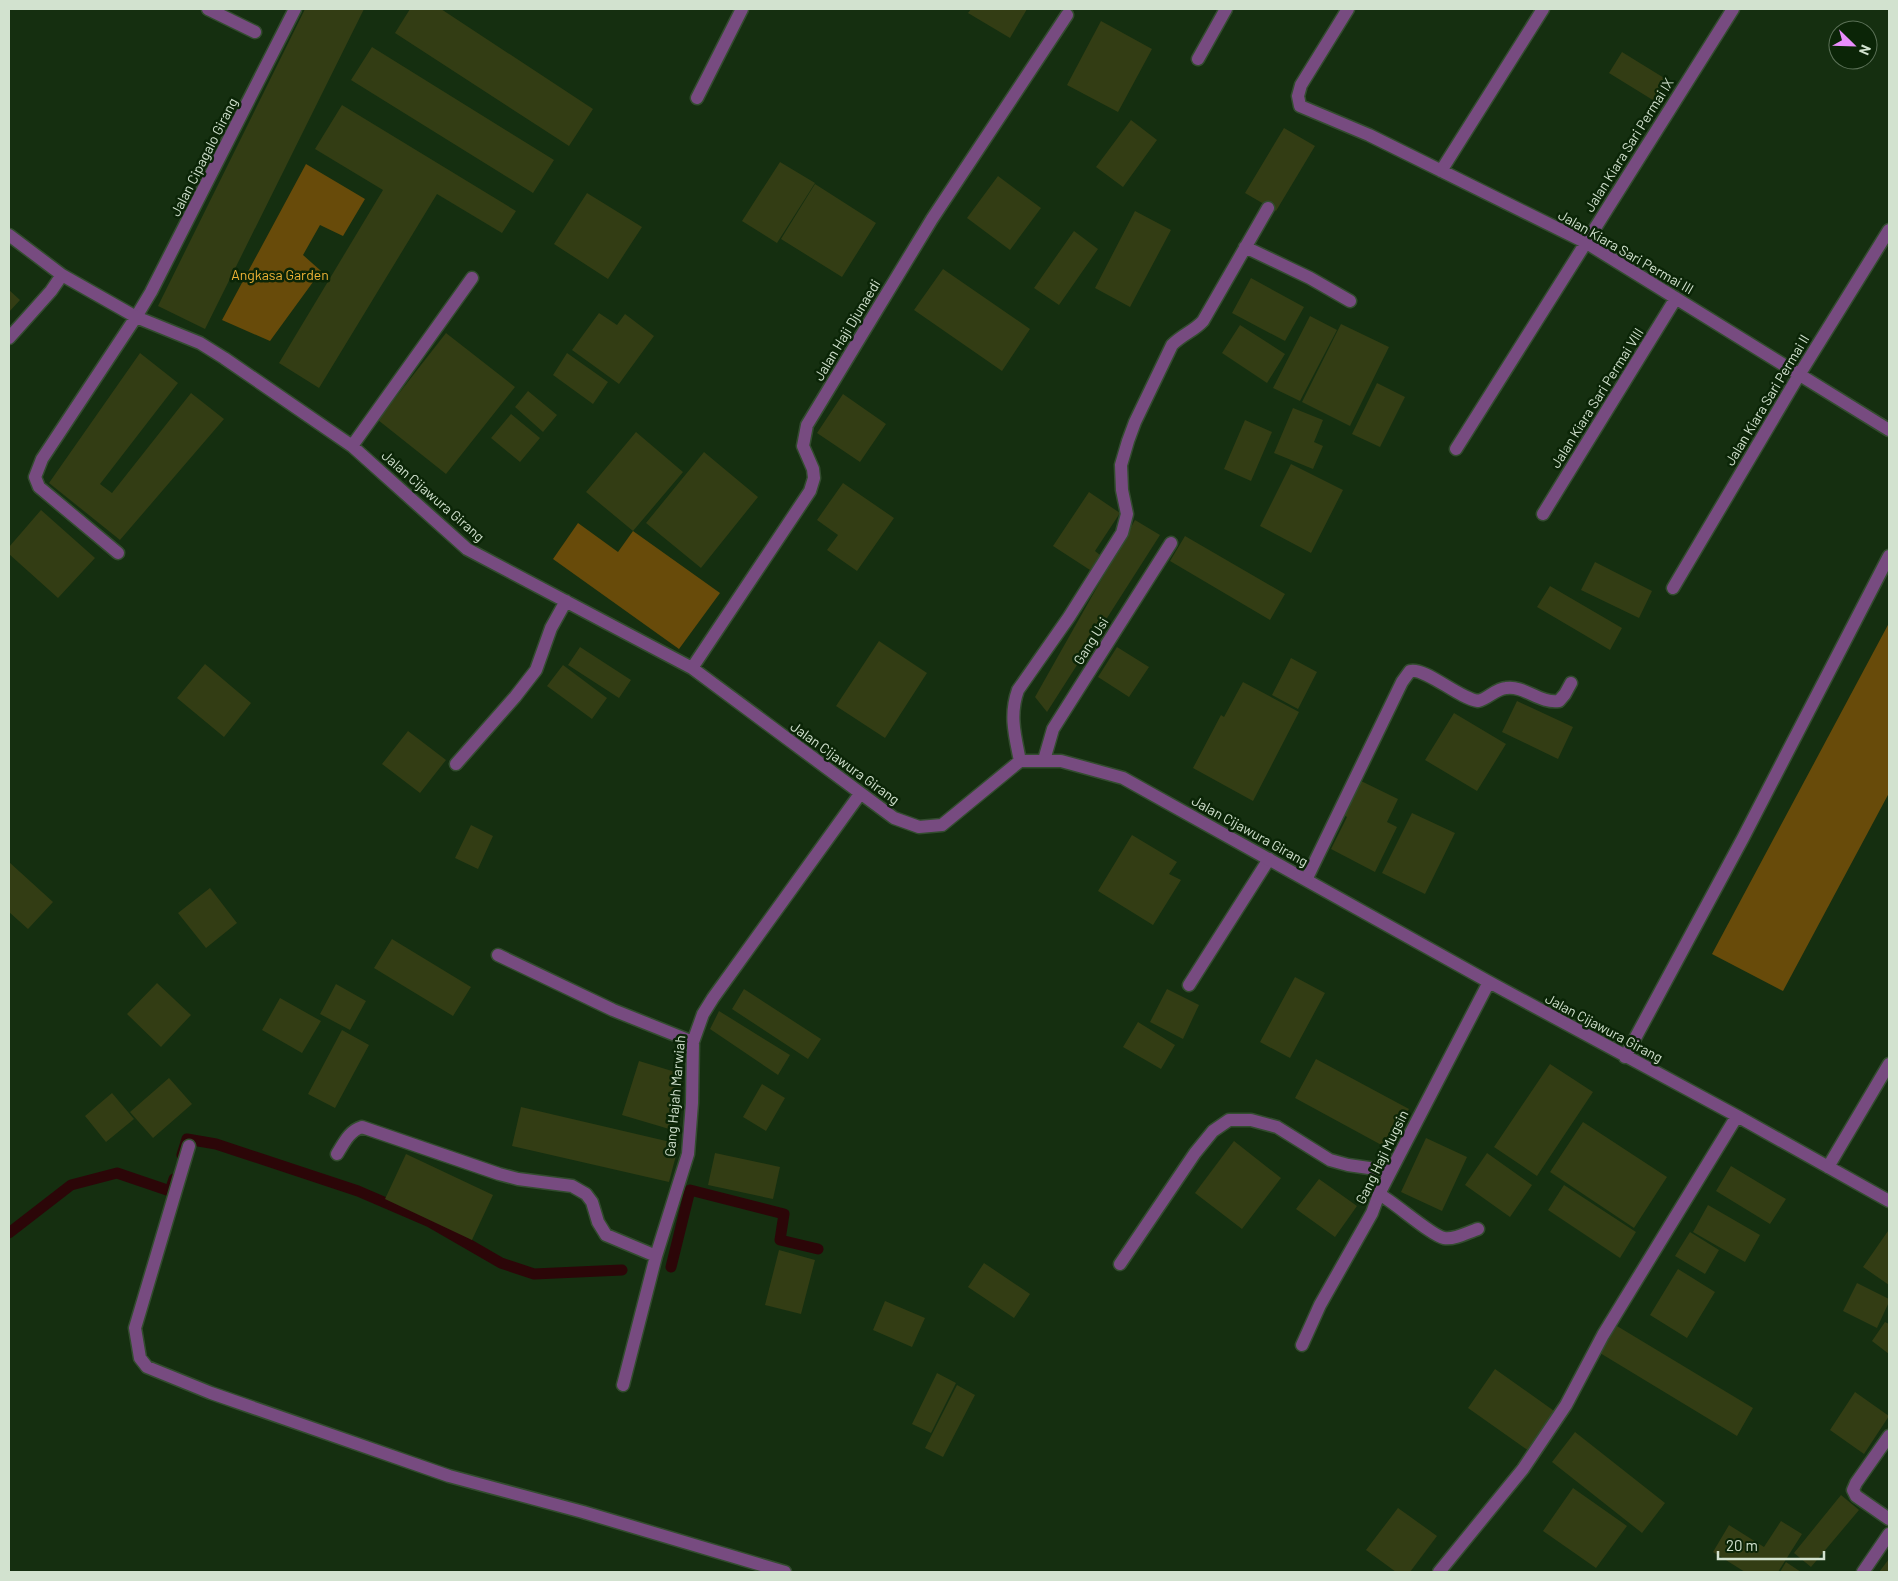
<svg xmlns="http://www.w3.org/2000/svg" width="1898" height="1581" viewBox="0 0 1898 1581" font-family="Barlow,sans-serif">
<rect width="100%" height="100%" fill="#152f10"/>
<path fill="#684b0a" d="M306,164L365,199L343,236L320,225L303,255L321,271L270,341L222,320Z
M578,523L618,552L633,531L720,593L679,649L553,559Z
M1889,623V793L1783,991L1712,954Z"/>
<g fill="none" stroke-linecap="round" stroke-linejoin="round">
<path stroke="#2c0608" stroke-width="11" d="M182,1155L187,1139L216,1144L358,1191L430,1222L501,1263L534,1274L622,1270
M9,1233L71,1185L117,1173L170,1191L174,1179
M671,1267L690,1190L784,1214L780,1240L818,1249"/>
</g>
<path fill="#333d14" d="M305,9H364L205,329L158,306Z
M410,9H441L593,109L569,146L395,33Z
M971,9H1027L1010,38L968,13Z
M1101,21L1152,49L1118,112L1067,85Z
M372,47L554,160L533,193L351,80Z
M1622,52L1669,81L1656,102L1609,73Z
M342,105L516,211L502,233L437,194L319,388L279,363L383,190L315,149Z
M1131,120L1157,140L1123,187L1096,167Z
M1284,128L1315,146L1276,211L1245,193Z
M780,162L815,183L777,243L742,221Z
M998,176L1041,208L1010,250L967,218Z
M815,184L876,223L842,277L781,239Z
M587,193L642,227L608,279L554,244Z
M1135,211L1171,230L1130,307L1095,288Z
M1074,231L1098,249L1059,305L1034,288Z
M943,269L1030,329L1002,371L914,310Z
M1251,278L1304,307L1285,341L1232,313Z
M9,290L20,300L9,312Z
M599,313L617,325L625,314L654,336L619,384L572,350Z
M1310,316L1337,330L1300,401L1273,388Z
M1341,324L1389,347L1350,426L1302,402Z
M1240,325L1285,354L1267,383L1222,353Z
M446,333L515,387L446,474L378,420Z
M140,353L178,383L100,484L112,493L191,393L224,419L120,540L49,483Z
M567,353L608,382L593,404L553,375Z
M1377,383L1405,397L1380,447L1352,434Z
M528,391L557,415L543,432L515,407Z
M843,394L886,424L860,462L817,433Z
M1293,408L1323,420L1314,442L1323,446L1313,469L1274,453Z
M511,414L540,438L520,462L491,438Z
M1245,420L1272,432L1251,481L1224,469Z
M636,432L683,472L633,531L586,492Z
M704,452L758,497L701,568L646,523Z
M1291,464L1343,490L1311,553L1260,526Z
M843,483L894,518L857,571L827,550L838,535L817,520Z
M1089,492L1120,513L1095,551L1100,555L1090,570L1053,546Z
M41,510L95,558L58,598L9,554V547Z
M1135,520L1160,535L1047,712L1035,697Z
M1185,536L1285,594L1270,620L1170,561Z
M1595,562L1652,591L1639,618L1581,590Z
M1550,586L1622,628L1610,650L1537,607Z
M879,641L927,673L885,738L836,706Z
M580,647L631,680L619,698L568,665Z
M1117,647L1149,667L1129,697L1098,677Z
M1291,658L1317,672L1298,709L1272,695Z
M205,664L251,703L224,737L177,698Z
M563,665L607,698L592,719L547,686Z
M1243,682L1299,712L1253,801L1193,768L1221,715L1224,717Z
M1517,701L1573,727L1558,759L1502,732Z
M1454,713L1506,744L1477,791L1425,760Z
M408,731L446,760L420,793L382,764Z
M1361,781L1398,799L1387,822L1397,827L1375,872L1331,849L1347,817L1344,815Z
M1412,813L1455,833L1425,894L1382,873Z
M471,825L493,836L478,869L455,858Z
M1132,835L1177,862L1169,874L1181,880L1153,925L1098,891Z
M9,862L53,902L28,929L9,912Z
M210,888L237,923L206,948L178,913Z
M392,939L471,987L453,1016L374,968Z
M1295,977L1325,993L1290,1058L1260,1042Z
M157,983L191,1015L161,1047L127,1014Z
M336,984L366,1001L350,1030L320,1014Z
M744,989L821,1039L808,1059L732,1009Z
M1167,989L1199,1005L1183,1039L1150,1022Z
M280,998L321,1021L302,1053L262,1030Z
M719,1011L790,1055L778,1075L710,1029Z
M1138,1022L1175,1045L1161,1069L1123,1047Z
M342,1030L369,1045L335,1108L308,1094Z
M1316,1059L1409,1109L1387,1148L1295,1098Z
M639,1061L682,1074L676,1131L622,1115Z
M1550,1064L1593,1092L1537,1176L1494,1147Z
M169,1078L192,1104L153,1138L130,1112Z
M762,1084L785,1098L766,1131L743,1117Z
M112,1093L134,1119L106,1142L85,1116Z
M521,1107L679,1144L669,1182L512,1146Z
M1583,1122L1667,1177L1634,1228L1550,1172Z
M1426,1138L1467,1157L1442,1211L1401,1192Z
M1234,1141L1281,1178L1242,1229L1195,1193Z
M715,1153L780,1167L773,1199L708,1185Z
M1487,1153L1532,1185L1510,1217L1465,1185Z
M406,1154L493,1195L472,1240L385,1199Z
M1731,1166L1786,1199L1770,1224L1716,1191Z
M1319,1179L1357,1206L1335,1237L1296,1209Z
M1564,1185L1636,1232L1620,1258L1548,1210Z
M1708,1205L1760,1235L1745,1262L1693,1232Z
M1888,1231L1889,1232V1285L1863,1267Z
M1690,1232L1719,1250L1705,1274L1675,1256Z
M779,1250L815,1260L801,1314L765,1305Z
M984,1263L1030,1294L1014,1318L968,1287Z
M1678,1269L1715,1292L1687,1338L1650,1315Z
M1857,1283L1889,1299V1302L1877,1328L1843,1311Z
M885,1301L925,1318L912,1347L873,1330Z
M1885,1322L1889,1324V1354L1872,1341Z
M1617,1326L1753,1408L1737,1436L1600,1353Z
M1495,1369L1557,1413L1529,1451L1468,1408Z
M937,1373L956,1383L931,1433L912,1424Z
M957,1385L975,1395L943,1457L925,1448Z
M1855,1392L1889,1416L1864,1454L1830,1430Z
M1575,1432L1665,1503L1642,1533L1552,1462Z
M1573,1488L1627,1526L1596,1568L1543,1531Z
M1841,1495L1859,1510L1811,1567L1794,1553Z
M1398,1508L1437,1536L1410,1572H1396L1366,1550Z
M1781,1521L1802,1534L1778,1572H1745L1713,1552L1729,1525L1764,1547Z
M1889,1559V1572H1879Z
M1786,1562L1801,1572H1780Z"/>
<g fill="none" stroke-linecap="round" stroke-linejoin="round">
<defs>
<path id="service" d="M136,317L151,292L295,9
M1189,985L1269,859"/>
<path id="minor" d="M208,9L255,32
M1348,9L1301,85L1298,96L1300,106L1369,135L1585,242L1889,430
M1198,59L1226,9
M697,98L742,9
M1441,171L1543,9
M9,235L62,275L136,317L200,343L224,358L352,446L467,549L692,668L894,818L919,827L942,825L1020,761H1061L1123,778L1489,982L1737,1116L1889,1201
M1245,247L1310,278L1350,301
M9,338L51,291L62,275
M352,446L472,278
M1456,449L1733,9
M1543,514L1676,298
M118,553L39,487L35,477L42,459L136,317
M1673,588L1799,375L1889,230
M692,668L810,491L814,478L813,469L803,446L807,425L932,219L1067,15
M1044,760L1053,729L1171,543
M1020,761C1015,736 1009,715 1018,690L1069,617L1122,533L1127,514L1122,490L1121,465L1128,441L1135,422L1172,345C1183,334 1194,331 1203,321L1268,208
M456,764L515,697L536,670L551,628L566,601
M1306,880L1402,682L1410,671C1425,667 1458,698 1478,701C1488,699 1495,689 1506,688C1524,685 1540,704 1559,701L1565,694L1571,683
M498,955L613,1010L693,1042
M1625,1057L1743,838L1889,556
M189,1146L135,1328L140,1358L147,1367L211,1393L449,1476L583,1512L785,1572
M337,1154C344,1143 349,1131 362,1127L499,1174L518,1179L572,1186L586,1194L592,1202L598,1222L606,1235L656,1256
M1828,1167L1889,1064
M1379,1194C1394,1202 1432,1236 1444,1238C1455,1240 1468,1232 1478,1229
M1120,1264L1195,1153L1213,1131L1229,1120H1251L1277,1127L1330,1160L1348,1165L1390,1171
M1302,1345L1320,1305L1372,1213L1379,1194L1489,982
M623,1385L656,1256L688,1154L692,1103L693,1042L703,1014L713,998L860,794
M1889,1436L1856,1483L1853,1490L1856,1496L1889,1519
M1439,1572L1523,1469L1566,1405L1603,1335L1737,1116
M1863,1572L1889,1534"/>
</defs>
<use href="#service" stroke="#334c2f" stroke-width="15"/>
<use href="#minor" stroke="#334c2f" stroke-width="15"/>
<use href="#service" stroke="#774b80" stroke-width="12"/>
<use href="#minor" stroke="#774b80" stroke-width="12"/>
</g>
<g text-anchor="middle" stroke-width="5" stroke-linejoin="round" paint-order="stroke">
<g font-size="14" fill="#d2e2cf" stroke="#0b2507">
<text transform="translate(1629 145) rotate(-58)" y="5">Jalan Kiara Sari Permai IX</text>
<text transform="translate(204 157) rotate(-63)" y="5">Jalan Cipagalo Girang</text>
<text transform="translate(1626 252) rotate(30)" y="5">Jalan Kiara Sari Permai III</text>
<text transform="translate(847 330) rotate(-59)" y="5">Jalan Haji Djunaedi</text>
<text transform="translate(1597 398) rotate(-58)" y="5">Jalan Kiara Sari Permai VIII</text>
<text transform="translate(1767 400) rotate(-59)" y="5">Jalan Kiara Sari Permai II</text>
<text transform="translate(433 496) rotate(41)" y="5">Jalan Cijawura Girang</text>
<text transform="translate(1091 641) rotate(-58)" y="5">Gang Usi</text>
<text transform="translate(845 763) rotate(36)" y="5">Jalan Cijawura Girang</text>
<text transform="translate(1250 831) rotate(29)" y="5">Jalan Cijawura Girang</text>
<text transform="translate(1604 1028) rotate(28)" y="5">Jalan Cijawura Girang</text>
<text transform="translate(675 1096) rotate(-85)" y="5">Gang Hajah Marwiah</text>
<text transform="translate(1382 1157) rotate(-64)" y="5">Gang Haji Mugsin</text>
</g>
<g font-size="14" fill="#f0b336" stroke="#0b2507">
<text x="280" y="280">Angkasa Garden</text>
</g>
</g>
<rect width="1898" height="1581" fill="none" stroke="#d2e2cf" stroke-width="20"/>
<g transform="translate(1853 45) rotate(113)"><circle r="24" fill="#0b2507" stroke="#5b7157"/>
<path d="M0-4L9 19L0 12L-9 19Z" fill="#ea8dfd"/>
<text y="-8" font-size="14" font-weight="bold" text-anchor="middle" fill="#d2e2cf">N</text>
</g>
<path d="M1718 1551v8h106v-8" fill="none" stroke="#d2e2cf" stroke-width="2.5"/>
<text x="1726" y="1551" font-size="15" fill="#d2e2cf" stroke="#0b2507" stroke-width="4" paint-order="stroke">20 m</text>
</svg>
